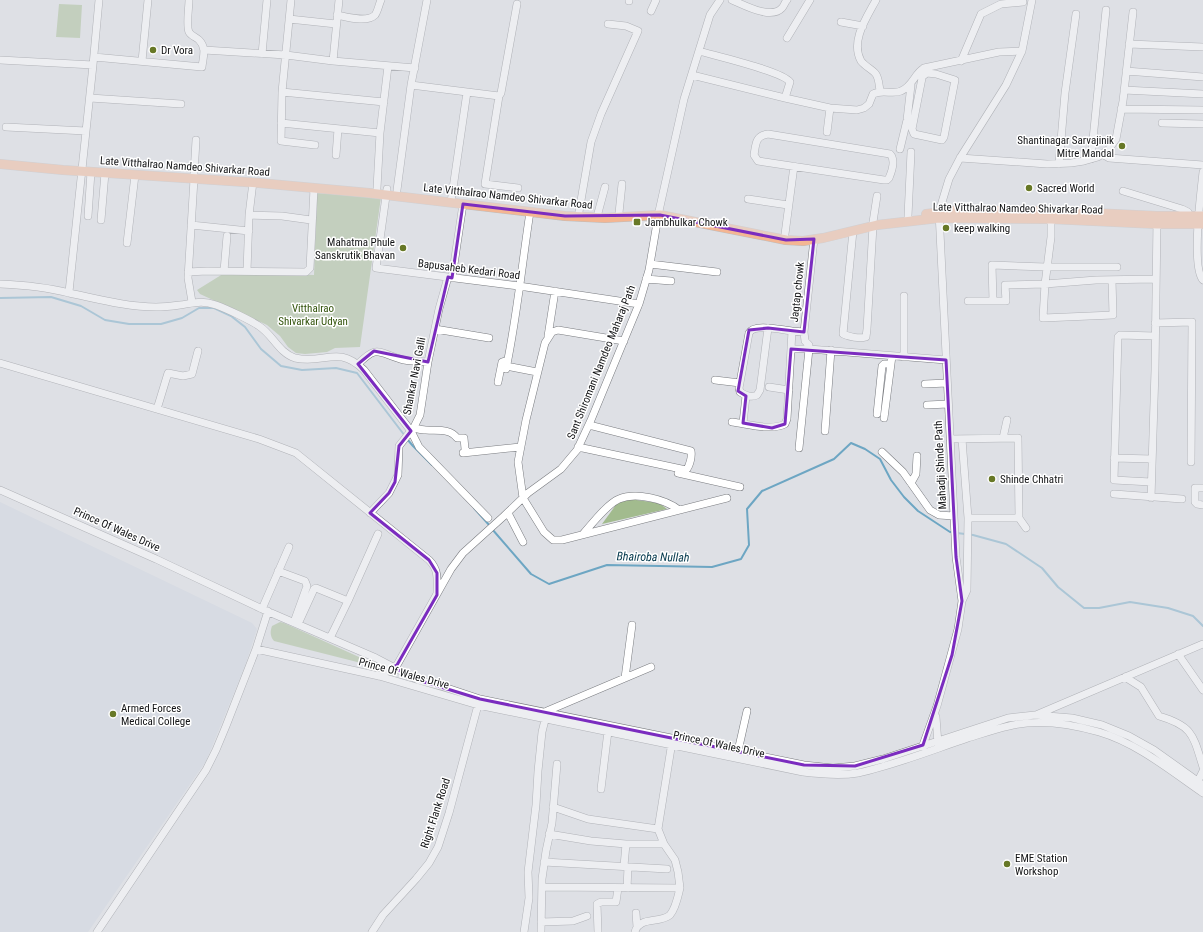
<svg xmlns="http://www.w3.org/2000/svg" width="1203" height="932" viewBox="0 0 1203 932" font-family="'Roboto Condensed',sans-serif">
<rect width="100%" height="100%" fill="#dee0e5"/>
<path fill="#ced5df" d="M0,502L252,623L257,629L245,666L206,761L88,932H0Z"/>
<path fill="#a2bb8e" d="M59,4L82,5L80,38L56,37Z
M317,193L381,197L360,347L335,348L327,352L305,354L296,353L288,347L280,336L267,325L200,294L197,290L226,272L314,275Z
M621,498L659,503L667,509L602,524Z
M280,622L284,623L370,662L369,665L274,641C270,636 270,632 272,626Z"/>
<g fill="none" stroke-linecap="round" stroke-linejoin="round">
<path stroke="#6da6c3" stroke-width="2" d="M0,298L51,297L81,306L105,320L129,324H161L182,318L199,308H214L231,316L245,327L261,349L281,366L302,370L336,368L357,373L405,436
M407,439L413,446L432,465
M474,508L490,526
M492,529L531,574L549,584L607,565L712,567L741,559L749,545L747,509L762,491L834,459L851,443L865,449L880,459L891,480L904,497L918,511L950,532H953
M957,533L973,535L1006,544L1042,568L1058,587L1084,608H1099L1130,602L1168,608L1193,616L1203,626"/>
<defs>
<path id="minor" d="M291,0L282,92L281,141L315,145
M427,0L411,85L499,96L501,93L517,4
M732,0C744,5 771,20 782,8C784,6 785,2 787,0
M876,0C867,17 850,41 861,61C865,66 871,69 875,73C879,77 879,85 880,91
M629,1V0
M651,11L656,0
M337,15C347,17 367,23 375,15C378,11 379,4 381,0
M289,19L336,24
M841,22L863,26
M787,38L810,0
M1129,44L1203,47
M204,50L286,55L333,61L415,68
M699,51C716,56 782,71 790,82L785,98
M262,54L267,0
M94,57L202,67C203,57 207,48 199,40C196,37 191,36 189,32C186,26 189,7 189,0
M0,60L93,65
M142,61L148,0
M333,61L339,0
M961,61L981,14L1001,4L1023,2
M1126,71L1203,77
M692,75L785,98L830,108L857,110L864,108L869,104L873,94C883,89 893,95 901,91C913,86 914,74 924,68L999,52L1022,51
M923,76L927,73L936,74L955,80L944,137L942,140L914,134L912,129L924,68
M1124,90L1203,94
M282,92L384,102
M499,96L485,184L518,188
M90,98L181,104
M1121,109L1203,110
M281,123L380,133
M1162,123L1203,124
M6,127L86,131
M827,132L830,108
M768,134L890,154C896,160 892,171 889,178L887,180H884L758,161L754,155C756,144 755,136 768,134Z
M900,149L907,120L911,85
M1102,154L1109,158L1203,165
M336,155L338,129
M960,158L1047,164L1071,163L1084,161L1098,157L1109,149L1116,139L1123,101L1133,12
M1091,159L1106,10
M1059,164L1065,93L1076,14
M1203,172C1201,191 1191,267 1203,280
M194,174L196,140
M377,188L380,133L388,66
M387,189L376,268L519,286L639,304
M397,190L411,85
M1123,191L1182,209L1188,212V216
M748,199L788,205
M451,202L467,92
M579,212L591,142L601,114L638,31L626,26L608,24
M598,213L605,187
M619,213L622,184
M1051,214V237L1045,284L1096,280L1155,279
M249,215L282,216L311,220
M88,216L91,172
M908,216L911,152
M101,220L105,173
M873,222L877,196
M191,225L249,231
M853,231L843,334C849,337 860,339 866,337L867,329L873,226
M785,234L794,166
M814,239L804,332L805,341L809,345V349L946,360
M127,243L135,175
M650,264L717,272
M224,271L227,236
M247,271L249,215L253,182
M188,272L207,271L306,272L310,268L314,188
M452,278L463,204
M646,279L671,281
M0,284C24,285 46,287 69,293C98,299 127,307 156,307C164,307 173,306 180,305C194,303 202,300 216,305C227,309 250,320 259,326C273,335 279,353 295,358C325,365 337,344 364,370L411,431L419,447L488,518
M69,292L93,65L99,0
M968,301H993L992,265L1046,267H1117
M993,301H1006L1005,285L1045,284L1043,318L1113,315L1112,280
M192,302L188,278L194,179
M1155,323L1192,322L1191,462
M768,328L760,390L757,395C751,398 746,396 740,392L739,388L749,333C754,323 781,330 792,331
M435,329L489,338
M548,336L555,291
M624,341L558,330L552,332L545,343L526,420L518,462L523,498L544,532L553,540H562L727,498
M791,349H809L799,448
M904,357V296
M0,363L259,439L296,453L429,560C439,570 437,579 437,593
M358,364C377,345 377,352 400,359C408,362 419,361 428,362
M506,366L537,372
M506,369C517,317 522,264 530,212
M715,380L740,383
M498,382L502,362L505,361L507,363
M925,384L947,383
M769,387L789,390
M927,405L948,404
M157,409L168,373L183,376L192,374L198,351
M877,414L882,366L884,364H890
M884,418L892,356
M732,422C748,424 771,431 785,424L787,419L792,331L804,332
M743,423L746,396
M413,428C418,429 422,430 426,430C437,431 450,428 457,438H464L465,449L467,452
M825,431L831,350
M1003,438L1007,420
M950,439L1018,438L1019,518H968
M578,447L686,470C690,466 692,456 691,451L589,425
M882,452L903,472L930,510L939,515L954,516
M463,453L520,447
M1114,458L1152,459
M678,473L740,487
M1151,482L1114,480L1118,337L1120,335L1155,336
M911,483L916,474L917,456
M1203,488H1195V502L1197,504L1203,505
M0,490L156,559L262,609L376,658L418,680L441,686L480,699L804,765L833,768L855,766L883,759L1008,718L1035,715L1072,718L1102,725L1129,736L1154,750L1203,785
M1114,494L1182,499
M1151,498L1155,370L1157,220
M370,513L389,493L398,475L399,446L414,427L420,415L428,362L439,309L448,277
M508,513L523,542
M1019,518L1026,528
M583,534C592,524 607,504 619,499C636,492 665,499 679,510
M278,571L305,581L307,586L294,622
M348,601L378,534
M962,601L967,590L968,518L962,439
M262,609L289,547
M298,624L314,589L316,588L348,601L330,638
M256,649L379,676L478,705L803,772C821,774 840,776 858,773C895,765 932,750 968,738C981,734 995,729 1009,726C1037,719 1071,724 1099,732C1137,743 1171,771 1203,793
M1178,654L1203,690
M379,676L397,665L451,569L463,553L504,516L528,493L561,469L577,450L591,420L639,304L649,270L659,211L684,99L710,15L720,0
M1125,677L1141,687L1159,716C1193,726 1193,735 1203,767
M625,678L632,625
M547,711L651,667
M1036,715L1203,644
M936,717L938,744
M924,747L923,745L937,706L958,629L962,601L956,557L939,212L949,179L960,158L1006,85L1022,51L1032,0
M738,751L747,711
M1198,781L1203,771
M601,789L608,731
M553,807L588,819L658,829
M549,834L591,841L626,844H664
M544,862L667,869
M624,866L626,844
M542,887L680,888L678,872L675,860L664,844L658,829L672,742
M627,888L628,867
M636,913L637,927
M541,922L573,921L587,916
M97,932L206,770L216,750L226,726L256,649L268,611
M372,932L383,915L416,879L429,863L438,847L449,813L478,705
M524,932L529,898L528,872L536,805L538,771L542,732L546,716
M541,932L542,879L546,851L552,823L557,764
M598,932L597,904L601,902H616L618,888
M635,932C639,916 659,924 670,915C676,908 678,896 680,888"/>
<path id="major" d="M0,164L63,170L259,183L369,193L565,216L605,218L660,215L786,240L803,241L823,238L877,225L939,218L1051,219L1157,224H1203
M926,214L960,210L1050,211L1157,216H1203"/>
</defs>
<use href="#minor" stroke="#7a7c80" stroke-width="8"/>
<use href="#major" stroke="#bdbdbd" stroke-width="10"/>
<use href="#minor" stroke="#fff" stroke-width="7"/>
<use href="#major" stroke="#f4b693" stroke-width="9"/>
</g>
<path d="M0 0H1203V932H0ZM463,204L565,216L660,215L786,240L814,239L804,332L768,328L749,330L738,391L746,396L743,423L772,428L785,424L791,349L946,360L956,557L962,601L952,655L923,745L855,766L804,765L480,699L418,680L393,667L397,665L437,595V573L429,560L370,513L389,493L395,482L399,446L411,431L358,364L374,351L428,362L448,277L452,278Z" fill="#dee0e5" fill-opacity=".55" fill-rule="evenodd"/>
<path fill="none" stroke="#7b2cbf" stroke-width="3" stroke-linejoin="round" d="M463,204L565,216L660,215L786,240L814,239L804,332L768,328L749,330L738,391L746,396L743,423L772,428L785,424L791,349L946,360L956,557L962,601L952,655L923,745L855,766L804,765L480,699L418,680L393,667L397,665L437,595V573L429,560L370,513L389,493L395,482L399,446L411,431L358,364L374,351L428,362L448,277L452,278Z"/>
<g fill="#677826" stroke="#fff" stroke-width="1.5">
<circle cx="153" cy="50" r="4"/>
<circle cx="1122" cy="146" r="4"/>
<circle cx="1029" cy="188" r="4"/>
<rect x="633" y="218" width="8" height="8" rx="2"/>
<circle cx="946" cy="228" r="4"/>
<circle cx="403" cy="248" r="4"/>
<circle cx="992" cy="479" r="4"/>
<circle cx="113" cy="714" r="4"/>
<circle cx="1007" cy="864" r="4"/>
</g>
<g text-anchor="middle" stroke-width="3" stroke-linejoin="round" paint-order="stroke">
<g font-size="11" fill="#121315" stroke="#fff" text-anchor="start">
<text x="161" y="54">Dr Vora</text>
<text x="1114" y="144" text-anchor="end">Shantinagar Sarvajinik<tspan x="1114" dy="13">Mitre Mandal</tspan></text>
<text x="1037" y="192">Sacred World</text>
<text x="645" y="226">Jambhulkar Chowk</text>
<text x="954" y="232">keep walking</text>
<text x="395" y="246" text-anchor="end">Mahatma Phule<tspan x="395" dy="13">Sanskrutik Bhavan</tspan></text>
<text x="1000" y="483">Shinde Chhatri</text>
<text x="121" y="712">Armed Forces<tspan x="121" dy="13">Medical College</tspan></text>
<text x="1015" y="862">EME Station<tspan x="1015" dy="13">Workshop</tspan></text>
</g>
<g font-size="11" fill="#121315" stroke="#fff">
<text transform="translate(185 166) rotate(4)" y="4">Late Vitthalrao Namdeo Shivarkar Road</text>
<text transform="translate(508 196) rotate(6)" y="4">Late Vitthalrao Namdeo Shivarkar Road</text>
<text transform="translate(1018 208) rotate(1)" y="4">Late Vitthalrao Namdeo Shivarkar Road</text>
<text transform="translate(469 269) rotate(7)" y="4">Bapusaheb Kedari Road</text>
<text transform="translate(797 292) rotate(-84)" y="4">Jagtap chowk</text>
<text transform="translate(601 362) rotate(-68)" y="4">Sant Shiromani Namdeo Maharaj Path</text>
<text transform="translate(414 376) rotate(-79)" y="4">Shankar Navi Galli</text>
<text transform="translate(940 465) rotate(-93)" y="4">Mahadji Shinde Path</text>
<text transform="translate(117 529) rotate(24)" y="4">Prince Of Wales Drive</text>
<text transform="translate(404 673) rotate(15)" y="4">Prince Of Wales Drive</text>
<text transform="translate(719 744) rotate(12)" y="4">Prince Of Wales Drive</text>
<text transform="translate(435 813) rotate(-72)" y="4">Right Flank Road</text>
</g>
<g font-size="11" fill="#32530b" stroke="#fff">
<text x="313" y="312">Vitthalrao<tspan x="313" dy="13">Shivarkar Udyan</tspan></text>
</g>
<g font-size="12" font-style="italic" fill="#02374b" stroke="#fff">
<text transform="translate(653 557) rotate(1)" y="4">Bhairoba Nullah</text>
</g>
</g>
</svg>
